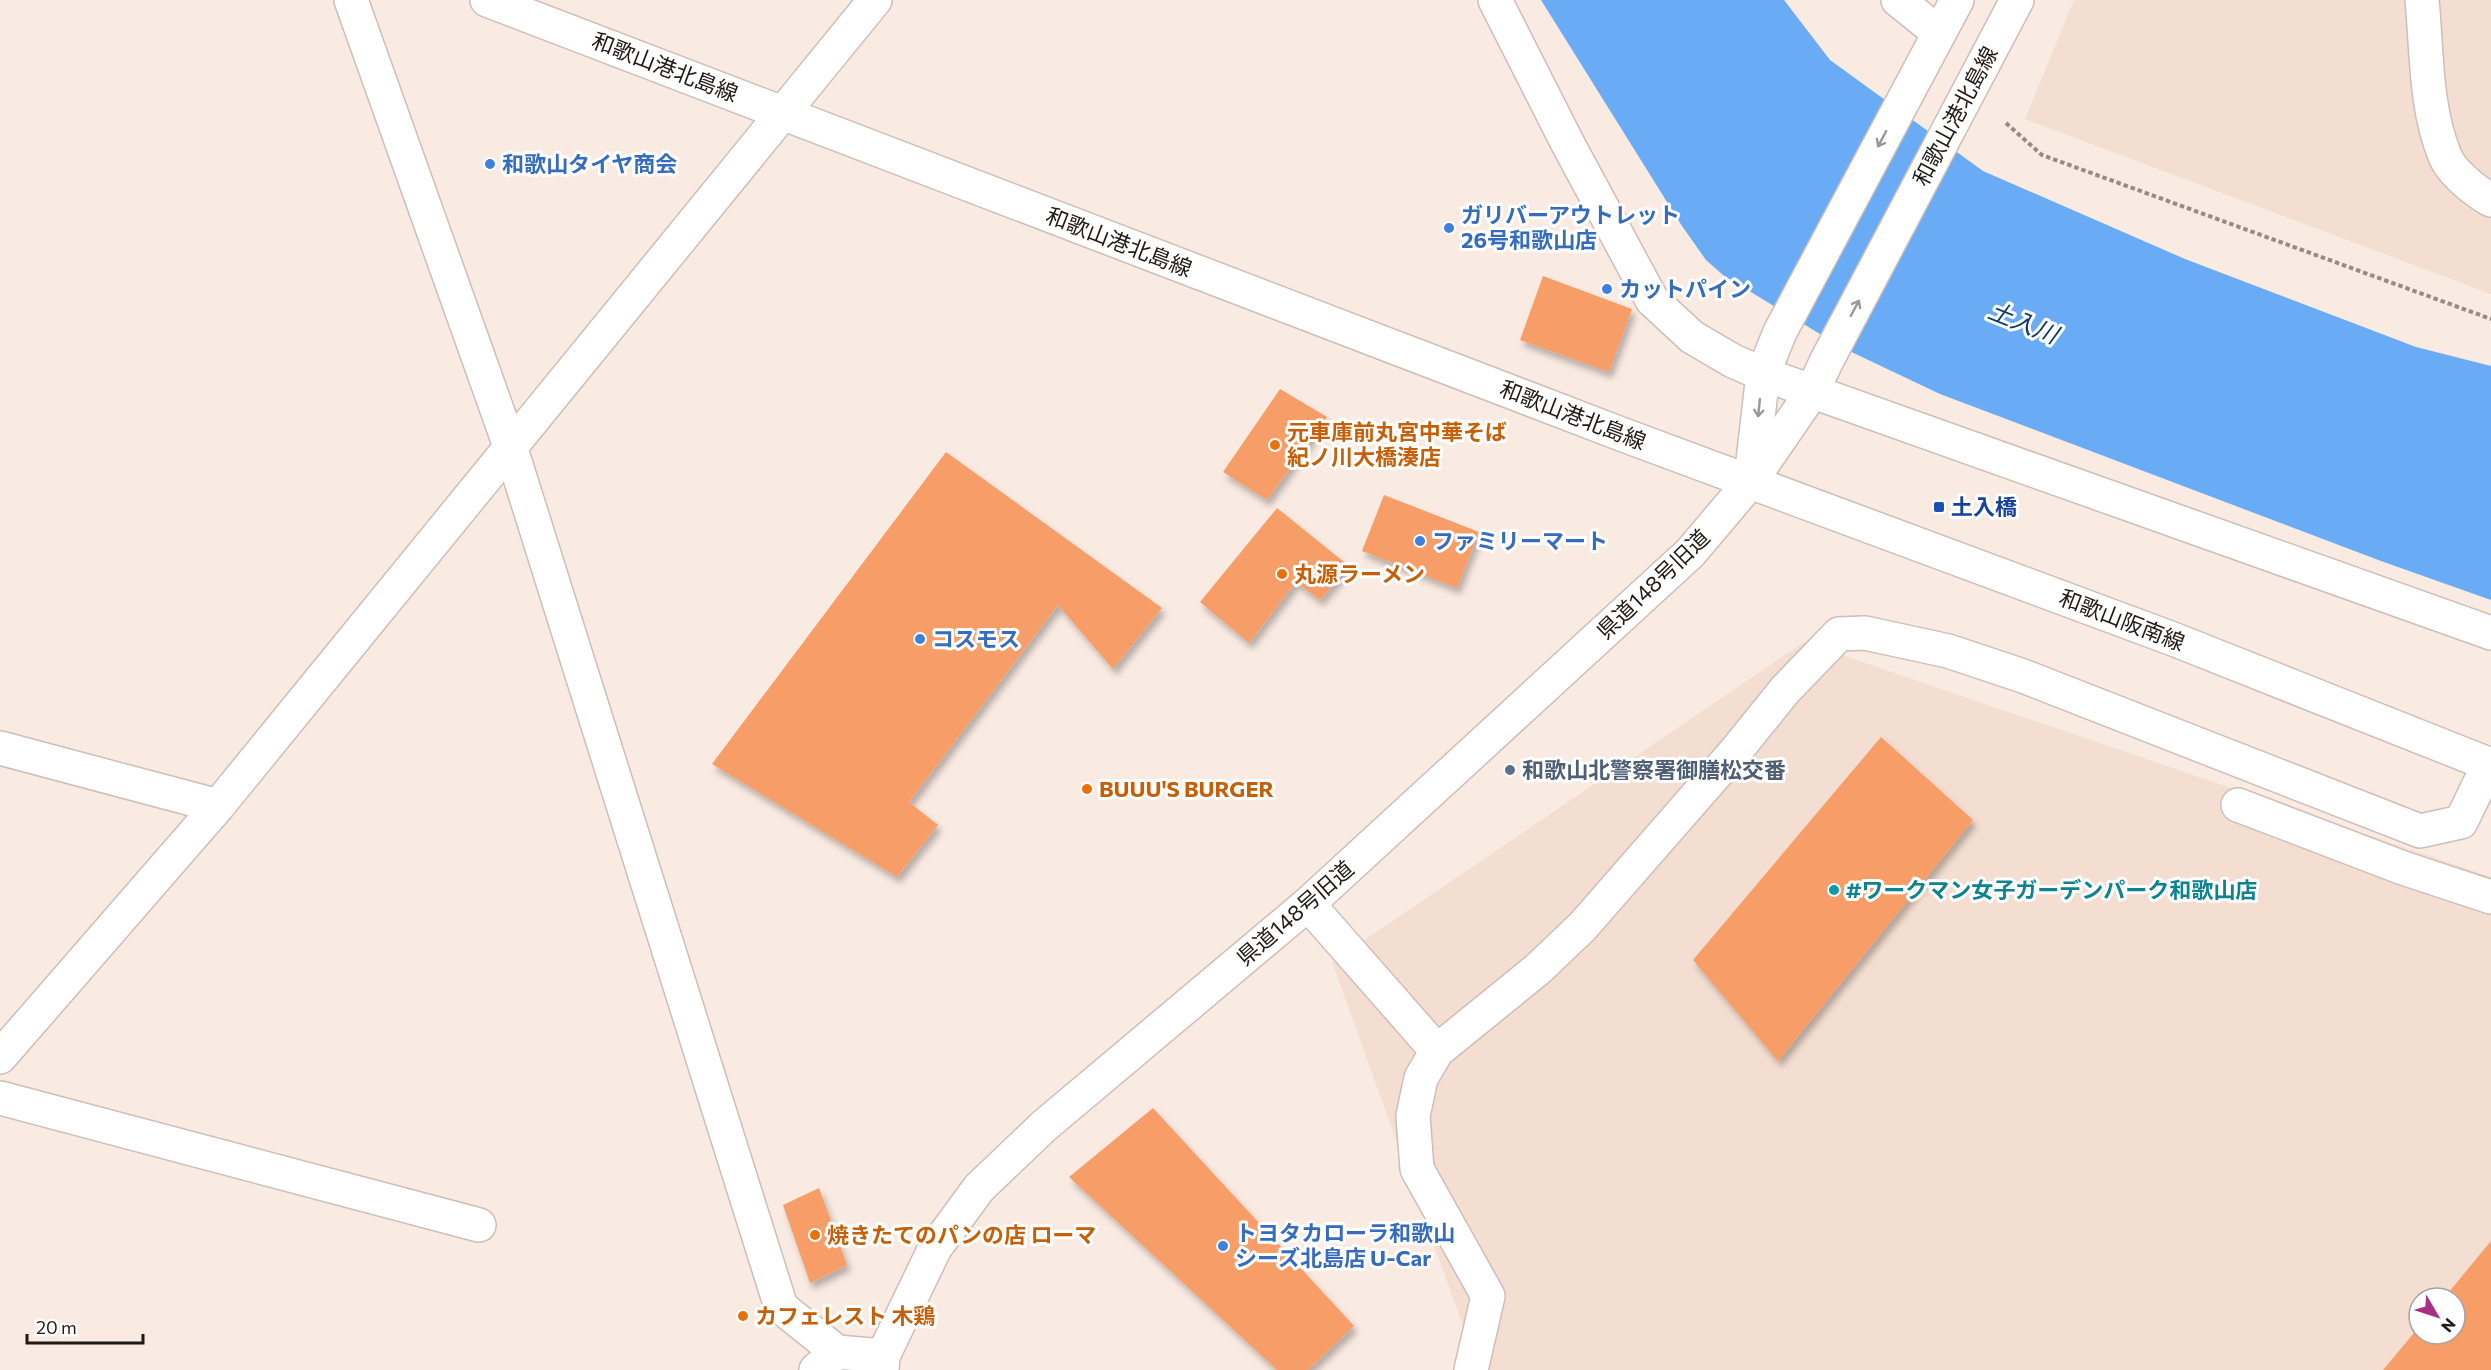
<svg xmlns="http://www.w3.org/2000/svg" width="2491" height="1370" viewBox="0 0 2491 1370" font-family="Commissioner,'Noto Sans JP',sans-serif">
<defs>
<filter id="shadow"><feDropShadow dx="3.5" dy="6" stdDeviation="3" flood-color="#0004"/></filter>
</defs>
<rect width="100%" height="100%" fill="#f9eae2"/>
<path fill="#f4ded1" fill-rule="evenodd" d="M2074,0H2491V294L2025,119Z
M1804,642L2491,877V1370H1479L1332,962ZM2419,1298H2455V1334H2419Z"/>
<path fill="#69abf5" d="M1541,0H1784L1830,60L1983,171L2185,259L2416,347L2491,366V600L2381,561L1940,394L1843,348L1723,275L1706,260L1682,226Z"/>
<path fill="#f79d68" filter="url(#shadow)" d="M1543,276L1632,309L1609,372L1520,340Z
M1280,389L1327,417L1267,500L1223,472Z
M946,452L1162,608L1113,669L1058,605L909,802L938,825L897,877L712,764Z
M1384,495L1479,532L1457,588L1362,551Z
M1277,508L1349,566L1320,600L1296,582L1249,643L1200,602Z
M1881,737L1973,820L1778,1061L1693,960Z
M1153,1108L1354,1326L1308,1370H1277L1069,1177Z
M819,1188L847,1265L810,1283L783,1205Z
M2491,1241V1370H2383L2419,1327V1334H2455V1298H2444Z"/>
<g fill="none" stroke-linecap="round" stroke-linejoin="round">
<defs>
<path id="minor" d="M351,0L511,449L781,1307L837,1352L883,1356
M1495,0L1568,144L1652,300L1692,337L1733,361L1763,374L2491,633
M1898,0L1939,33
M2422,0C2427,51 2425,108 2445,156C2451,172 2476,192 2491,200
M0,748L218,806
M2238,805L2403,868L2491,897
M1308,904L1437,1051L1421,1078L1413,1116L1417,1169L1488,1296L1471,1370
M1437,1051L1538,969L1583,926L1735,752L1785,690L1839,634L1865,633L1948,651L2023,676L2420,831L2461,822L2489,764
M0,1057L218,806L875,0
M0,1098L479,1225
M816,1370L837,1352
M882,1370L883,1356L935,1248L979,1188L1044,1126L1308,904L1690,553L1751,481"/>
<path id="major" d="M487,0L1621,434L2173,639L2491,765
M1751,478L1763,374L1780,332L1957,0
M1751,481L1812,392L1827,360L2017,0"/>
</defs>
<use href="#minor" stroke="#cdbfb7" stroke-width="36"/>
<use href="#major" stroke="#cdbfb7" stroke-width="36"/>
<path stroke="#968b85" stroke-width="4" stroke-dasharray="4.5 3" stroke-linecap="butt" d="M2006,123L2042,155L2491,319"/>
<use href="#minor" stroke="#fff" stroke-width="33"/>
<use href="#major" stroke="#fff" stroke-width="33"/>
</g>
<defs><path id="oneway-shaft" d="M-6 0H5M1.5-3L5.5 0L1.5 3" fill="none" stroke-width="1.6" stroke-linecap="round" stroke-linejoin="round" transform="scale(1.5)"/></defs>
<g stroke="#9a9897">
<use href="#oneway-shaft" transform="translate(1882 139) rotate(118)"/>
<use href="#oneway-shaft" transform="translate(1855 308) rotate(-62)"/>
<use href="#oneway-shaft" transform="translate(1759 408) rotate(96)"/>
</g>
<g fill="#3f7fe0" stroke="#fff" stroke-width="2">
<circle cx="490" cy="164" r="6"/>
<circle cx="1449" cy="228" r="6"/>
<circle cx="1607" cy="289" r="6"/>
<circle cx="1420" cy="541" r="6"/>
<circle cx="920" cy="639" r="6"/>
<circle cx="1223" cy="1246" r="6"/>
</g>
<g fill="#e8710a" stroke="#fff" stroke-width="2">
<circle cx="1275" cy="445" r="6"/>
<circle cx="1282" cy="574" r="6"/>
<circle cx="1087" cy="789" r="6"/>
<circle cx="815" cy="1235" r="6"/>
<circle cx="743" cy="1316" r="6"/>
</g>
<rect fill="#1a4fb4" stroke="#fff" stroke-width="2" x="1933" y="501" width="12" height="12" rx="3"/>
<circle fill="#5c6f8a" stroke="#fff" stroke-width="2" cx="1510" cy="770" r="6"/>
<circle fill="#0f9aa8" stroke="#fff" stroke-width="2" cx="1834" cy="890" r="6"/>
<g text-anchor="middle" stroke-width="6" stroke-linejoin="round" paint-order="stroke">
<g font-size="22" fill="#1f1a17" stroke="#fff">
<text transform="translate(665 67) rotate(21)" y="8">和歌山港北島線</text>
<text transform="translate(1955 116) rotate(-62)" y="8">和歌山港北島線</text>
<text transform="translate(1119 242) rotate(21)" y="8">和歌山港北島線</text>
<text transform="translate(1573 415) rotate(21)" y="8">和歌山港北島線</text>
<text transform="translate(1653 584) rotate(-44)" y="8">県道148号旧道</text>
<text transform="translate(2122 620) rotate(21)" y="8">和歌山阪南線</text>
<text transform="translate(1295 913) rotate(-41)" y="8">県道148号旧道</text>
</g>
<g font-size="22" font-weight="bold" fill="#366cbe" stroke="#fff" text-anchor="start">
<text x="502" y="172">和歌山タイヤ商会</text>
<text x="1461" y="223">ガリバーアウトレット<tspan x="1461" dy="25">26号和歌山店</tspan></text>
<text x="1619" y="297">カットパイン</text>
<text x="1432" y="549">ファミリーマート</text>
<text x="932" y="647">コスモス</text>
<text x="1235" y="1241">トヨタカローラ和歌山<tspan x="1235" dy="25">シーズ北島店 U-Car</tspan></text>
</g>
<g font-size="22" font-weight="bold" fill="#c56008" stroke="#fff" text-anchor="start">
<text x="1287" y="440">元車庫前丸宮中華そば<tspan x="1287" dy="25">紀ノ川大橋湊店</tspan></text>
<text x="1294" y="582">丸源ラーメン</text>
<text x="1099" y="797">BUUU'S BURGER</text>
<text x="827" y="1243">焼きたてのパンの店 ローマ</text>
<text x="755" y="1324">カフェレスト 木鶏</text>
</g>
<g font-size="22" font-weight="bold" fill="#164399" stroke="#fff" text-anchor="start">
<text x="1951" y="515">土入橋</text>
</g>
<g font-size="22" font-weight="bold" fill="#4e5e75" stroke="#fff" text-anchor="start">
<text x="1522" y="778">和歌山北警察署御膳松交番</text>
</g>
<g font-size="22" font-weight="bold" fill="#0d838f" stroke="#fff" text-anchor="start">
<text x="1846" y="898">#ワークマン女子ガーデンパーク和歌山店</text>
</g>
<g font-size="24" font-style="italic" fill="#0b3a69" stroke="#fff">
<text transform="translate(2023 323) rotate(22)" y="8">土入川</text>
</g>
</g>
<g transform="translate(2437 1316) rotate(129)"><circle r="28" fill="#ffffff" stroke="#a5a3a2" stroke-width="1.5"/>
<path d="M0-4.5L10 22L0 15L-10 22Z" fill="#a73087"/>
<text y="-9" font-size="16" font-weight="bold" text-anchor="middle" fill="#1f1a17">N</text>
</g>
<path d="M27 1334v9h116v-9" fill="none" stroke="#1f1a17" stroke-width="3"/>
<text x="36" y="1334" font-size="18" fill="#1f1a17" stroke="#ffffff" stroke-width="4.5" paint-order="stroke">20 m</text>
</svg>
